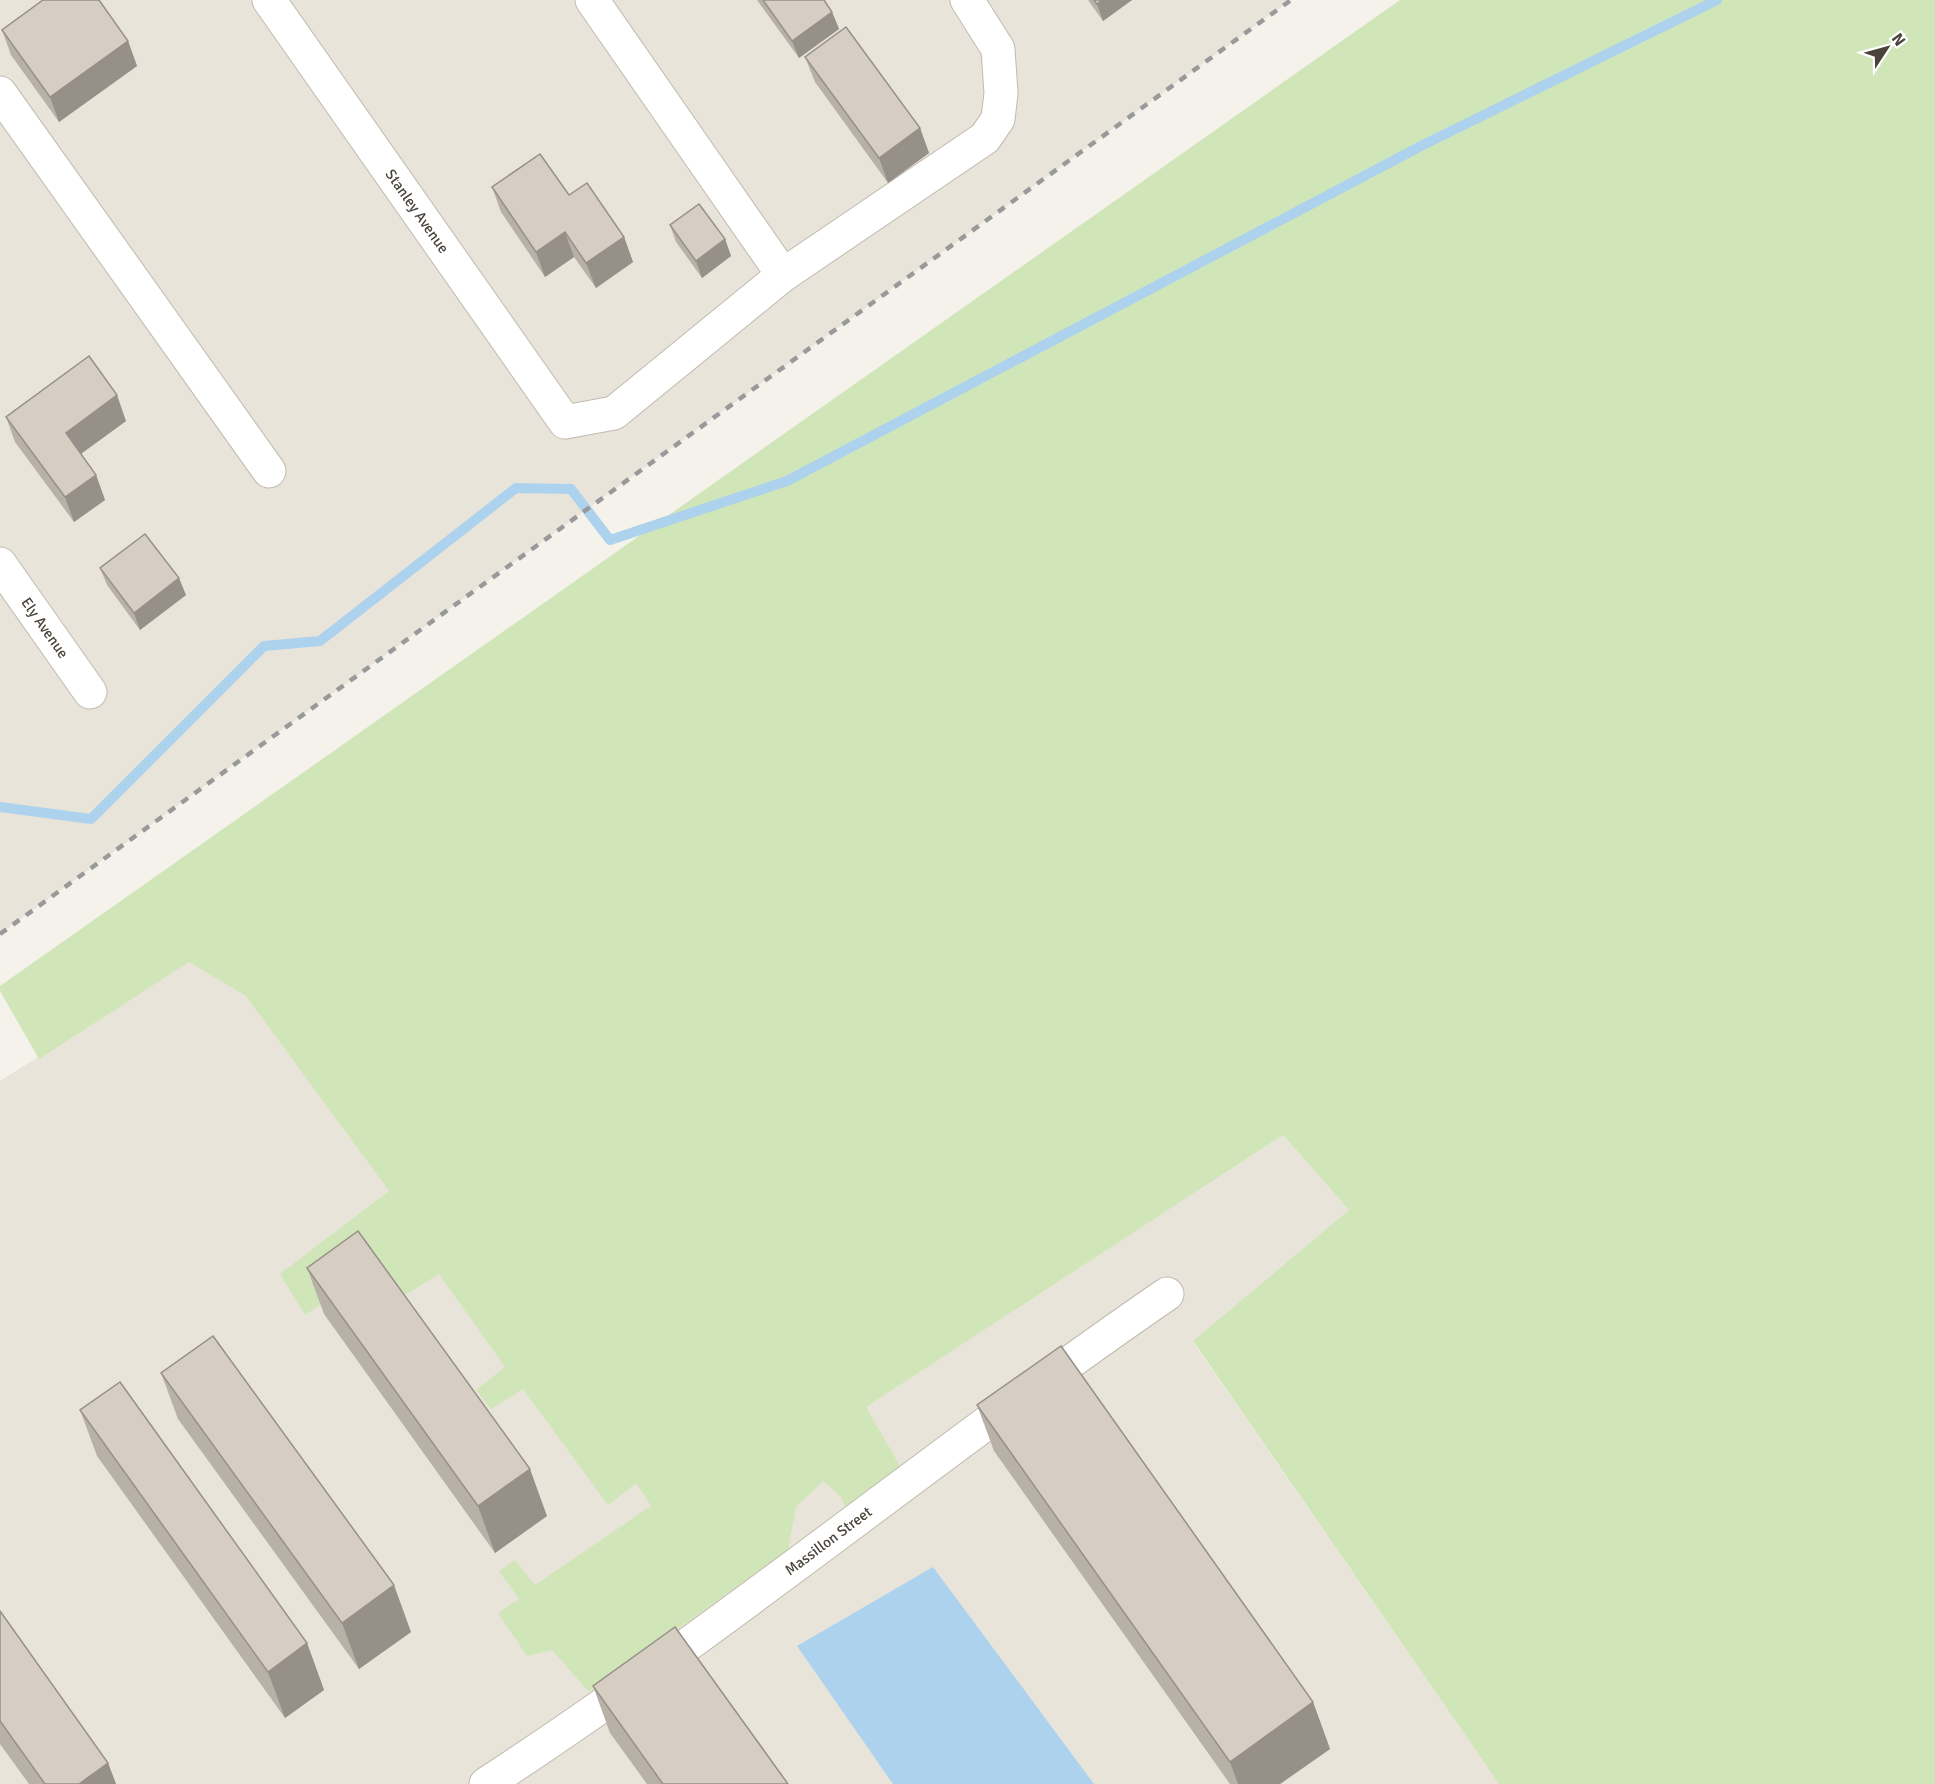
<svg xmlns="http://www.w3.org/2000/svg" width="1935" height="1784" viewBox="0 0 1935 1784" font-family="Signika,sans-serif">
<rect width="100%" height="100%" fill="#f5f2ec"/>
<path fill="#e9e4da" d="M0,0H1291L0,934Z
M261,911L865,1407L1283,1135L1349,1210L1193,1342L1499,1784H0V1081L189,962Z"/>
<path fill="#d0e6b8" d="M1400,0H1935V1784H1499L1193,1341L1349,1210L1283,1135L866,1407L900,1466L846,1509L841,1497L823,1481L796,1507L788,1550L589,1692L552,1650L527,1656L498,1613L519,1599L499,1571L515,1560L535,1585L651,1506L636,1483L608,1505L523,1389L491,1409L476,1390L505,1367L439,1274L402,1297L380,1264L305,1315L280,1274L389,1191L246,996L189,962L39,1059L0,991V986Z"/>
<path fill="#add2ed" d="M933,1567L1094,1784H893L797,1646Z"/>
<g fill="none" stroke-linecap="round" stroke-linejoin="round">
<path stroke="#add2ed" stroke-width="10" d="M0,807L91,819L264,646L320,641L516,488L571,489L610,540L787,481L1421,146L1717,0"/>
<defs>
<g id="minor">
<path id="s1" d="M269,0L565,422L614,413L783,275L985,138L998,119L1001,93L998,49L967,0"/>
<path d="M592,0L783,275"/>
<path d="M0,93L269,471"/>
<path id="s2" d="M0,564L90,692"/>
<path id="s3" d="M486,1784C721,1631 937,1452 1167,1294"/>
</g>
</defs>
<use href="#minor" stroke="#c0baaf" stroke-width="35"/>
<use href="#minor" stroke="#fff" stroke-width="33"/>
<path stroke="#999" stroke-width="4.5" stroke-dasharray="8 8" stroke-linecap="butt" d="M0,934L1291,0"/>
</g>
<path fill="#b8b1a7" d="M757,0H824L832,12L839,29L799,58Z
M1088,0H1132L1103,21Z
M2,30L128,41L137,66L59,122L11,55Z
M805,57L920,128L929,153L888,183L815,82Z
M492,187L569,195L624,237L633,262L596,288L574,257L545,277L501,212Z
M670,225L725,239L731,256L702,278L676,242Z
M6,417L126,421L81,454L96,475L105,500L74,522L15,442Z
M100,568L186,595L140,630L107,585Z
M307,1268L547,1516L495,1553L324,1314Z
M161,1373L411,1632L359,1669L178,1419Z
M977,1405L1313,1702L1330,1749L1280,1784H1230L994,1451Z
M80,1410L307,1643L324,1690L285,1718L97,1456Z
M0,1611L108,1763L116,1784H29L0,1744Z
M593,1686L788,1784H647L610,1733Z"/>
<path fill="#969088" d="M1102,0H1132L1103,21L1097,4Z
M832,12L839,29L799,58L792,41Z
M128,41L137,66L59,122L50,97Z
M920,128L929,153L888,183L879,158Z
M565,232L574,257L545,277L536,252Z
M624,237L633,262L596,288L586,263Z
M725,239L731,256L702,278L696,261Z
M117,395L126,421L75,458L66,433Z
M96,475L105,500L74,522L65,497Z
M179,578L186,595L140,630L134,613Z
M530,1469L547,1516L495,1553L478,1506Z
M394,1585L411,1632L359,1669L342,1623Z
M307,1643L324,1690L285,1718L268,1672Z
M1313,1702L1330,1749L1280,1784H1238L1230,1762Z
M108,1763L116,1784H79Z"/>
<path fill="#d6cec2" stroke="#969088" stroke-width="1.5" d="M43,0H99L128,41L50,97L2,30Z
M763,0H824L832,12L792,41Z
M1094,0H1102L1097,4Z
M846,27L920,128L879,158L805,57Z
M540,154L569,195L587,183L624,237L586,263L565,232L536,252L492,187Z
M699,204L725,239L696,261L670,225Z
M89,356L117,395L66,433L96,475L65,497L6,417Z
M145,534L179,578L134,613L100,568Z
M358,1231L530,1469L478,1506L307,1268Z
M213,1336L394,1585L342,1623L161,1373Z
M1061,1346L1313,1702L1230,1762L977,1405Z
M120,1382L307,1643L268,1672L80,1410Z
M0,1611L108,1763L79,1784H45L0,1721Z
M675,1627L788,1784H663L593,1686Z"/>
<g text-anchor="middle" stroke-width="6" stroke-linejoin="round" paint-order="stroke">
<g font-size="15" fill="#49433a" stroke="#fff">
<text dy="5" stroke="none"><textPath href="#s1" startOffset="258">Stanley Avenue</textPath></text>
<text dy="5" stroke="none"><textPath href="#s2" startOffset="78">Ely Avenue</textPath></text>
<text dy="5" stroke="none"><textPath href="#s3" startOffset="420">Massillon Street</textPath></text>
</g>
</g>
<g transform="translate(1887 48) rotate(54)" stroke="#ffffff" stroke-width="4.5" paint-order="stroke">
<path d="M0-4.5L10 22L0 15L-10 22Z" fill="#49433a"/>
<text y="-9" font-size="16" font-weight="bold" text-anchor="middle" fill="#49433a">N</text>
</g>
</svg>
